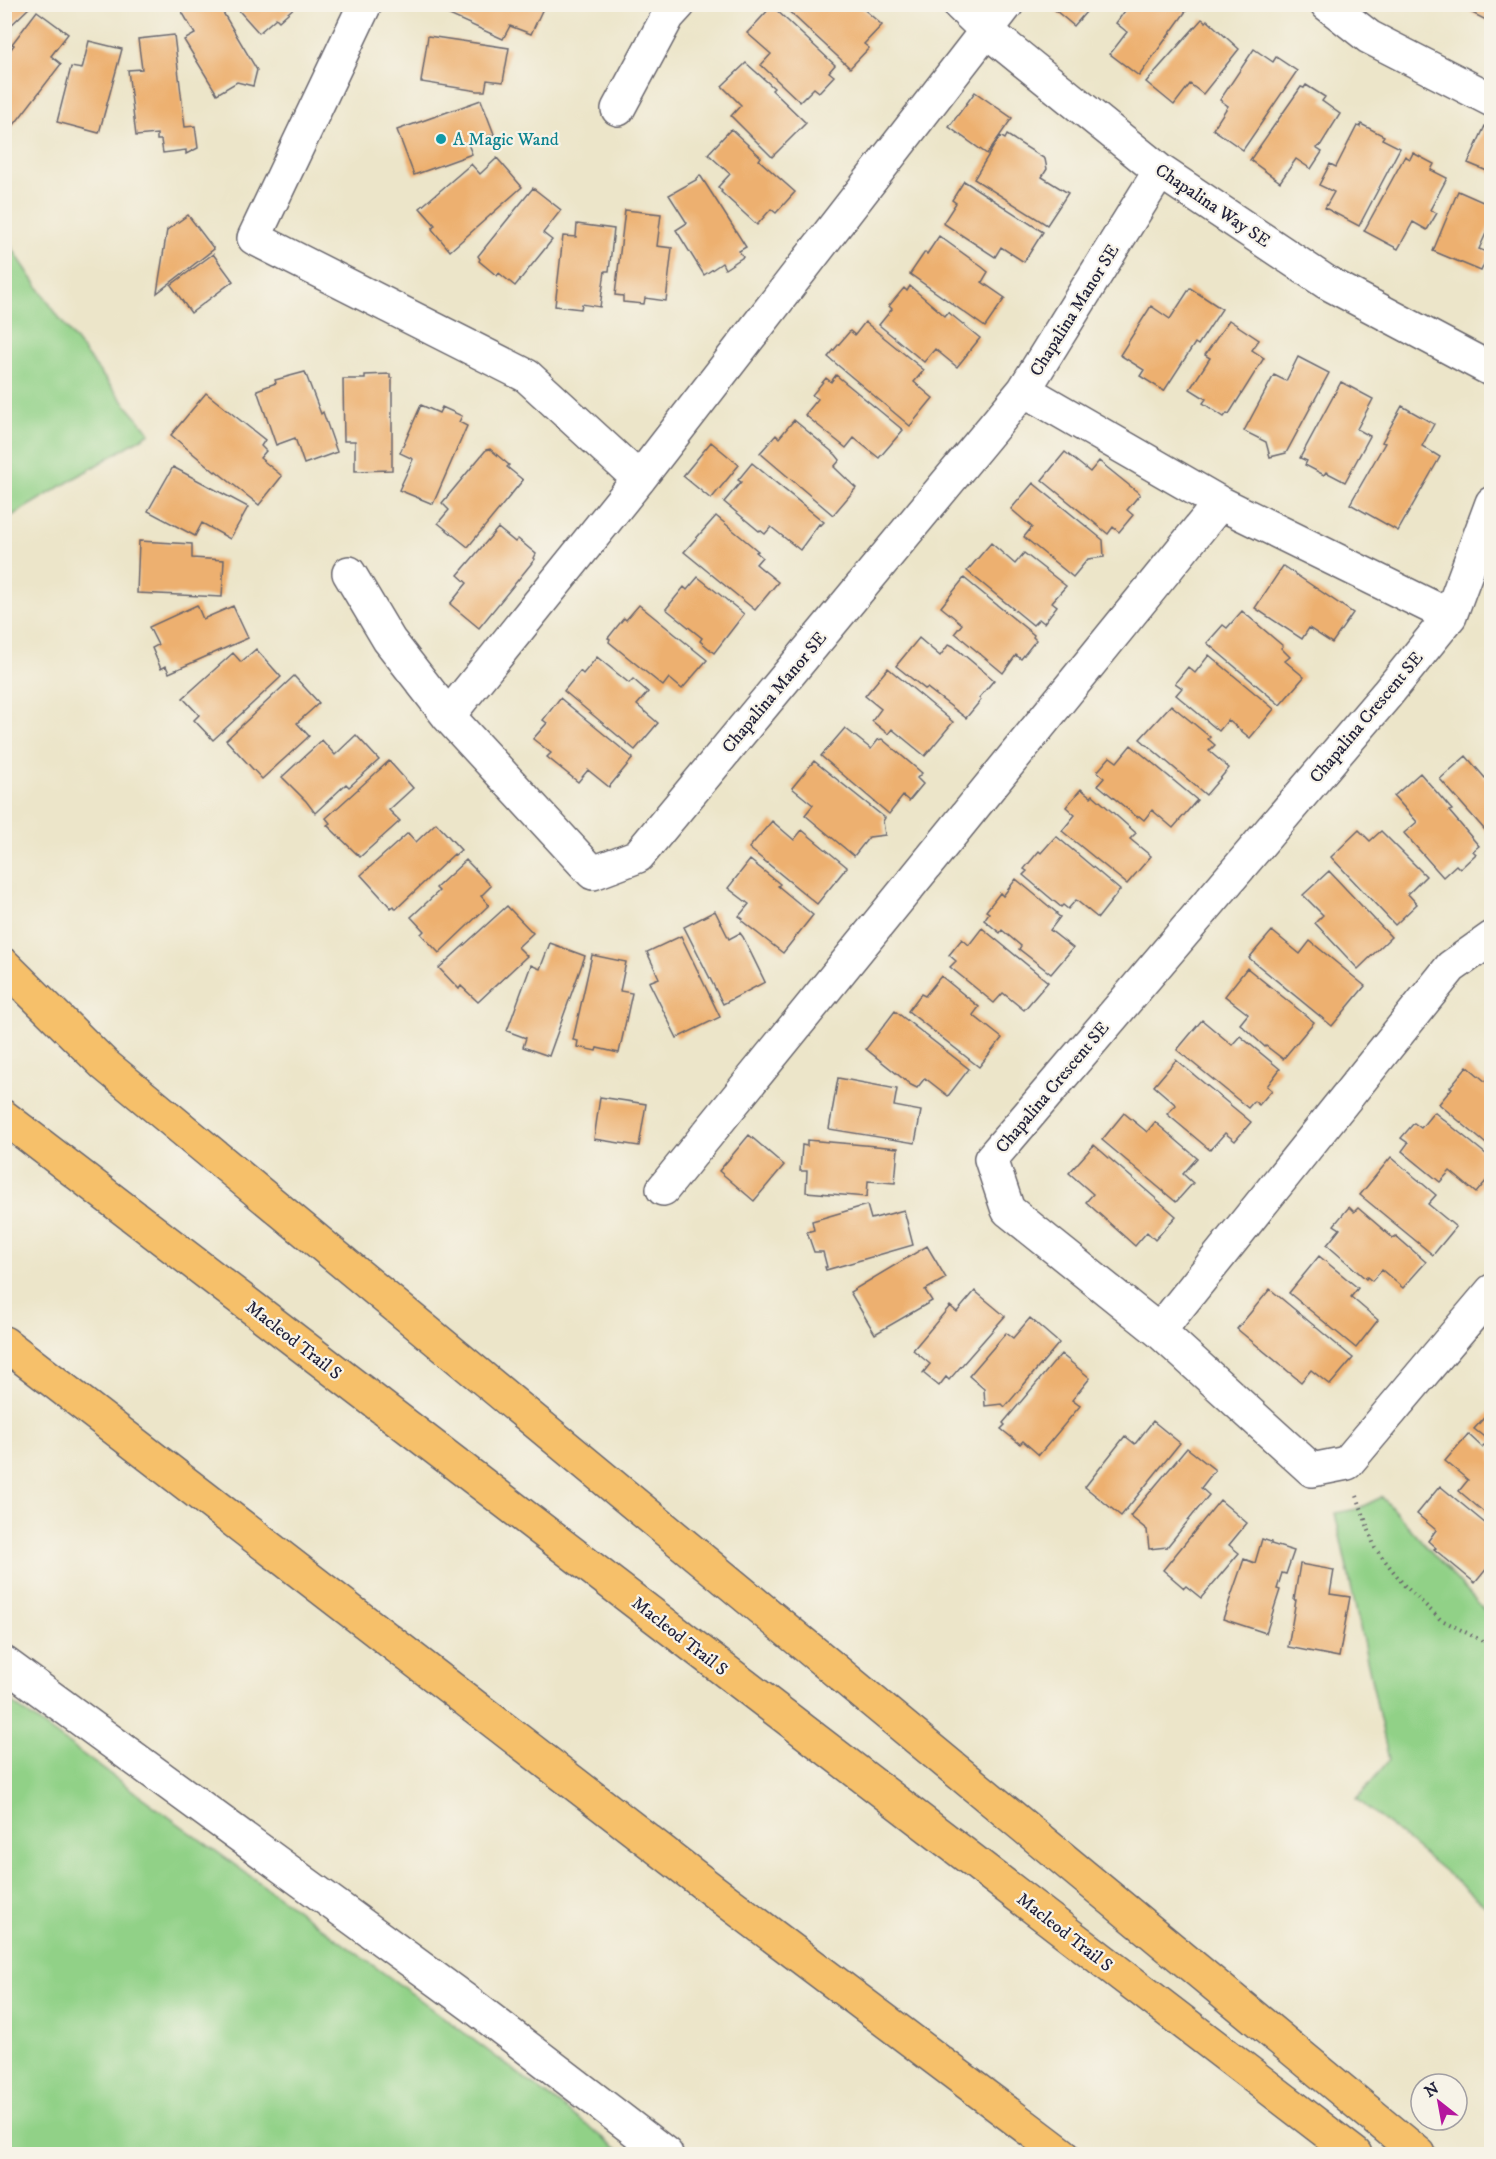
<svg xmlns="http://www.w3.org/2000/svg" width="1496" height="2159" viewBox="0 0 1496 2159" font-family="'IM FELL DW Pica',serif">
<rect width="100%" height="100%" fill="#f7f3e8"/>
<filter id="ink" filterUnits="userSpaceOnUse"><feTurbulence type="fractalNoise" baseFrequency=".0167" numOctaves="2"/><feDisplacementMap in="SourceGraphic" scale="12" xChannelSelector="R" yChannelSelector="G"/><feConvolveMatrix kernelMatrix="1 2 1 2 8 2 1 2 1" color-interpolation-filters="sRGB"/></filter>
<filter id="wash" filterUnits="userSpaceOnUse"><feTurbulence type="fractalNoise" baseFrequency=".008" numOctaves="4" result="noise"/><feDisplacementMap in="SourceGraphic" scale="24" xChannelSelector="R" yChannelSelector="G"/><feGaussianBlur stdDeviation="1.35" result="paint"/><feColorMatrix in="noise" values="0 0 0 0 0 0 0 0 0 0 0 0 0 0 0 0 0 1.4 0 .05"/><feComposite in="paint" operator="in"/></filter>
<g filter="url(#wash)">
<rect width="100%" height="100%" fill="#ece5c9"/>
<path fill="#91d187" stroke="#5a7a61" stroke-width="1.5" d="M4,235C47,304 96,371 150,433L5,520Z
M1382,1497L1491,1618V1910L1357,1799L1389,1760L1335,1513L1357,1509Z
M4,1697L418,1998L625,2154H5Z"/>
<g id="blocks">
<path fill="#edb070" d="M4,4H33L4,32Z
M190,4H218L257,70L253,86L237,82L217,94L184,40L195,34L181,10Z
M233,4H298L279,21L276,18L259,33Z
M452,4H545L531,34L510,26L503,39L447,14Z
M1130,4H1186L1189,7L1139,76L1110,54L1127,32L1116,23Z
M1473,4H1492V23L1470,12Z
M782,5H859L882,25L864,44L869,48L850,68Z
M1049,5H1092L1074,26Z
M772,6L835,65L829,72L834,76L819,92L814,88L800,102L761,65L771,54L747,33Z
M37,11L68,34L51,56L61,64L7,134L4,132V58L14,45L12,44Z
M1202,19L1206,22L1207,20L1239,49L1203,94L1190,84L1174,105L1146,82Z
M174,35L185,127L195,126L198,148L186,154V150L163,153L161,140H157V134L136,136L128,70L142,69L138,39Z
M428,36L509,48L503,82L487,80L485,91H478L421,82Z
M89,41L122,49L99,133L57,122L71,67L82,69Z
M1254,49L1273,62L1276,57L1297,71L1243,150L1213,129L1228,106L1220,100Z
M746,63L774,88L772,90L806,123L772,157L731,116L741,105L722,86Z
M1306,85L1325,97L1322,101L1340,114L1320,146L1316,148L1322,152L1311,169L1296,159L1280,182L1250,160L1301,87L1304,88Z
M975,92L1012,118L987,154L949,127Z
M481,100L494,134L468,144L472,154L414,175L397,130Z
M1361,124L1384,136L1382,139L1400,148L1359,226L1325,208L1334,192L1319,185L1330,164L1336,167L1357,126L1360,127Z
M1485,126L1492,129V173L1468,163Z
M731,129L761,157L759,160L795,192L776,213L771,209L757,225L721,192L722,191L718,187L730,174L708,154Z
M1007,135L1045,159L1047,169L1042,177L1068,193L1047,225L974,179L1000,136L1005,139Z
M1413,153L1434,164L1431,170L1447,178L1430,210L1437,213L1427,230L1413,222L1398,249L1364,231L1405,156L1410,159Z
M497,158L522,187L450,251L432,229L435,225L420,208L471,164L480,174Z
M700,175L746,247L739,251L743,257L725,269L722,263L704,275L676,230L687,223L669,195L696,180Z
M964,181L1043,232L1024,262L1001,247L995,257L943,223L956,203L952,200Z
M533,188L561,210L543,233L552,240L515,286L499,273L497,276L479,261L480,259L478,256Z
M1458,191L1492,206V220L1479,249L1489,253L1481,271L1433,251Z
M625,210L661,214L657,246L672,248L666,301L645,298L644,304L623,302V296L615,295Z
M188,215L214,249L157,293L167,230Z
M577,224L614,229L609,271H605L600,307L582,304L581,309L555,306L563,236L576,237Z
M939,236L982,267L988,272L982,282L1005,298L985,327L910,274L925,252L927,254Z
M213,254L233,281L191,313L171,285Z
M910,286L945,316L948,312L980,338L957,367L935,349L924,362L879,325L892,309L889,306L904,288L907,291Z
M1190,288L1222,309L1198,345L1195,343L1164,391L1140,376L1144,370L1120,355L1151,306L1170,319Z
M1229,320L1259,340L1252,350L1264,358L1229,414L1227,413L1224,417L1203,403L1206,399L1190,389L1210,358L1205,355Z
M865,322L924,370L914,382L933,398L910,426L828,357L850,331L855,335Z
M1298,357L1329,373L1286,453L1270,457L1266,442L1244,431L1274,375L1286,381Z
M305,372L321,414L323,412L337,452L304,464L295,438L276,445L257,390L276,383L275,380Z
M390,374V378H392V470L355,471V441H344L343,379H365V375Z
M836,375L903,430L879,458L854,438L846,448L805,415L818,399L812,395L826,378L831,382Z
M1341,382L1373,399L1357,429L1370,436L1345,482L1326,472L1324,475L1305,465L1307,461L1300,458Z
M206,393L265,440L261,446L266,451L260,458L282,476L259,505L216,471L215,472L171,435Z
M421,405L439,413L442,407L462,416L459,422L467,426L433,504L399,490L413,459L400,453Z
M1402,406L1434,424L1422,446L1440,457L1398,531L1350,504L1385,443L1382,442Z
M794,420L836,455L840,460L834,467L856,488L833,515L760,453L776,435L779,438Z
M711,442L739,465L711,499L683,476Z
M490,449L509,465L507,467L523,480L468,547L438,523L449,510L442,503L486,450Z
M1065,452L1090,472L1099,461L1140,494L1127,510L1133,515L1119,532L1113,527L1108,534L1042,480Z
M752,463L824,522L821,525L819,524L800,550L771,527L765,534L760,530L759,531L724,502L741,482L738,480Z
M173,467L248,507L230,539L202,523L195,536L148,511Z
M1033,483L1103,540L1104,557L1088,559L1073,577L1024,537L1032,527L1011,509Z
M716,516L758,551L756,552L762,557L756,564L778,582L755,610L684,552Z
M498,528L515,542L518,539L536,554L534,558L535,559L479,628L450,604L467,583L458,575Z
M139,541L192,544V558L224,560L222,597L137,593Z
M991,543L1015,564L1024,553L1066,586L1052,602L1057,606L1044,623L1039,619L1033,625L967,571Z
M1283,566L1353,613L1332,643L1309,628L1302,639L1255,608Z
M698,577L744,614L714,653L700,641L702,638L666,609L684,587L687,590Z
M964,578L1034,635L1033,637L1036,640L1021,659L1016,655L1003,673L955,633L962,624L941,607Z
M197,605L203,619L233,606L248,638L169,673L166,666L161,669L152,648L158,645L149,627Z
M639,605L707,660L682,689L669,678L663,686L609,642L610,639L608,638L624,618L626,620Z
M1242,611L1283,646L1281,648L1290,657L1285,661L1304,677L1280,705L1207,643L1223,625L1227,628Z
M919,638L940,656L949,644L953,646L994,680L979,698L981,700L966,718L927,688L925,689L896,666Z
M256,649L281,677L213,740L194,720L199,715L183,698L233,653L241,662Z
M1209,655L1274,709L1250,738L1228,720L1219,731L1176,695L1182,688L1175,683L1188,667L1195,673Z
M597,657L629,683L633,679L648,692L637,705L658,723L635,750L564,691L580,671L583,674Z
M888,668L953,722L925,756L892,729L888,734L872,721L881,709L865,696Z
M294,676L319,703L297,723L309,736L306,739L262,779L226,740Z
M560,698L633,758L609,787L588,770L578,782L547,757L551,753L533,739L547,723L543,720Z
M1171,705L1210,737L1208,739L1215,745L1209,751L1229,768L1206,795L1140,739Z
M845,728L871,749L878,740L882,739L922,773L917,778L923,784L909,801L903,796L889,814L821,756Z
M356,735L379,760L349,787L346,784L315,813L306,801L282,777L322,740L335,755Z
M1131,745L1197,800L1173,828L1152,810L1144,820L1139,816L1137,817L1098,785L1104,778L1097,772L1110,757L1117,762Z
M1466,756L1485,778L1492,773V838L1440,779Z
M389,761L413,788L389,810L400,821L360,857L327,825L330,823L326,818Z
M814,761L885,818L883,821L885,835L869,837L854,856L805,815L813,805L792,788Z
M1420,773L1452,810L1449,811L1479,846L1473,851L1476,854L1460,869L1456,865L1443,877L1404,833L1417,822L1394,796Z
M1081,789L1091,797L1093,795L1136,833L1130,839L1151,856L1127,884L1062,831L1075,815L1066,807Z
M772,821L794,840L802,830L847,867L817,904L749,848Z
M436,823L461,850L455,855L454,854L396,909L394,906L391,908L361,875L408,833L416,842Z
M1359,830L1370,841L1381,831L1426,876L1408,894L1417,904L1395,925L1331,857Z
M1056,836L1120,890L1098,918L1076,900L1068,909L1063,905L1061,907L1023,875L1027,871L1024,869L1039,851L1041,853Z
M466,860L491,886L481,896L489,905L439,953L421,934L424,931L411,917L439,891L436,888Z
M750,860L780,884L778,886L813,915L783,953L742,921L743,919L739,916L749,904L728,888Z
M1329,871L1391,937L1358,969L1315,923L1323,915L1303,895Z
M1016,879L1057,913L1056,914L1060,917L1050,930L1073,948L1051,974L1019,949L1021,946L1002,930L1000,933L984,920L989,913L986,911L1000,893L1003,896Z
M507,906L533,933L518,947L527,956L478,1002L461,986L459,989L439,968Z
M715,911L729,939L740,933L743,937L765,982L723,1004L684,927Z
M982,928L1048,982L1024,1010L1003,993L994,1003L950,967L956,961L949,955L962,939L969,945Z
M1272,931L1300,954L1310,941L1365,986L1332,1026L1249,958Z
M681,936L720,1017L677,1038L649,982L659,978L647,952Z
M550,943L585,956L549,1056L523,1047L526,1038L507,1031L531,965L540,969Z
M592,955L626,962L620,991L632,993L619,1053L597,1048L596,1051L577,1047L578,1041L573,1040Z
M1247,968L1314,1022L1283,1059L1266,1046L1265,1047L1240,1024L1248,1014L1225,996Z
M941,976L979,1007L973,1015L1002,1038L979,1067L908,1011L921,994L925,996Z
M895,1011L969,1069L948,1096L925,1078L917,1088L911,1085L866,1049Z
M1202,1020L1232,1045L1240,1036L1280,1069L1267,1086L1272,1090L1259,1105L1254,1101L1248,1108L1177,1050Z
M1176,1060L1251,1122L1235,1141L1225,1133L1210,1150L1167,1114L1176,1105L1154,1086Z
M1467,1066L1492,1087V1149L1439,1104L1452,1088L1450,1087Z
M838,1078L897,1089L894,1106L921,1111L915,1143L829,1129Z
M600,1097L646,1104L639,1146L594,1139Z
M1434,1112L1492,1159V1174L1476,1193L1450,1171L1440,1182L1402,1151L1408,1143L1401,1138L1414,1123L1421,1128Z
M1124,1113L1147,1132L1155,1122L1197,1158L1183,1174L1193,1183L1176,1202L1102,1140Z
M749,1135L784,1165L754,1201L719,1171Z
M807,1140L898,1148L895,1183L868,1181L867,1197L806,1192L807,1171H800L802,1145L807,1146Z
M1094,1145L1176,1216L1155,1240L1147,1232L1135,1246L1086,1202L1093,1194L1069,1173Z
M1391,1157L1436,1195L1428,1204L1456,1227L1433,1255L1360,1195Z
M867,1205L871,1219L904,1210L913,1245L826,1270L825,1267H827L823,1252H814L807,1232L814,1230L812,1221Z
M1349,1207L1354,1212L1358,1208L1393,1238L1396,1236L1426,1262L1403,1288L1382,1270L1372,1281L1367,1277L1366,1279L1327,1245L1340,1229L1334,1225Z
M927,1246L946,1278L925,1290L932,1301L875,1334L850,1292Z
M1319,1256L1358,1288L1351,1297L1378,1320L1356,1348L1289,1293Z
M1270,1289L1353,1358L1330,1385L1311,1370L1301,1382L1237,1329Z
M975,1291L1005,1316L949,1380L946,1377L939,1386L923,1373L930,1364L913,1350L950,1306L957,1312Z
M1030,1318L1059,1343L1005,1407L1002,1404L985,1406L984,1389L969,1376L1006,1333L1013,1338Z
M1061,1354L1090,1378L1072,1400L1080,1406L1039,1455L1023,1441L1020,1444L1001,1429L1005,1425L1003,1423Z
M1492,1409V1443L1474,1429Z
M1153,1421L1180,1443L1121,1516L1085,1487L1125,1436L1135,1444Z
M1468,1434L1482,1447L1484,1445L1492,1452V1519L1459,1491L1468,1480L1445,1461Z
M1187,1448L1215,1470L1201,1488L1209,1495L1167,1547L1149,1549L1147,1530L1130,1516Z
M1440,1486L1492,1529V1570L1488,1567L1475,1583L1434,1549L1436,1548L1428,1541L1436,1530L1417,1514Z
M1220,1500L1247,1523L1229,1545L1239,1553L1201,1598L1186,1586L1184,1588L1163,1570Z
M1262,1539L1271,1542V1544L1294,1551L1286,1574L1282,1573L1277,1589L1280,1590L1266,1633L1223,1619L1244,1559L1255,1563Z
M1300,1564L1334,1570L1330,1594L1350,1597L1339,1657L1288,1647L1296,1600H1294Z"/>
</g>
</g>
<g filter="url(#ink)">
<use href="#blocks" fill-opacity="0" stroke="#69666d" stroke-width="1.5"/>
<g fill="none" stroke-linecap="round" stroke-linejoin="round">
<defs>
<path id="minor" d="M365,4L254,238L527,376L639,479
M959,4L987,31L1160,171L1326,282L1492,370
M1327,4L1369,37L1492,100
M618,109L668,16L679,4
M1024,390L1220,503L1450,616
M1492,503L1450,616L1387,694L991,1159L1008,1210L1159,1331L1312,1470L1347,1463L1492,1291
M349,573L389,640L448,716L593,873L638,856L1024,390L1160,171
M448,716L639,479L1007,4
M663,1189L1220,503
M1159,1331L1451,967L1492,938
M4,1663L473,2006L666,2154"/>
<path id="highway" d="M4,965L105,1065L1419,2154
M4,1117L1355,2154
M4,1343L716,1893L1062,2154"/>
</defs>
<use href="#minor" stroke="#69666d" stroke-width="36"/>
<use href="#highway" stroke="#69666d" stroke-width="36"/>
<path stroke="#69666d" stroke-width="4" stroke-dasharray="1.5 4.5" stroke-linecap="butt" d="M1357,1496L1375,1548L1404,1585L1440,1619L1492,1646"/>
<use href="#minor" stroke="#fff" stroke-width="33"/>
<use href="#highway" stroke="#f6c06b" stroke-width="33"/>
</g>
</g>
<circle fill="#0f9aa8" stroke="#f7f3e8" stroke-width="2" cx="441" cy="139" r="6"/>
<g text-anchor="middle" stroke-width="4.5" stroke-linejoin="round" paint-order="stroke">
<g font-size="18" fill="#0d838f" stroke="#f7f3e8" text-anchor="start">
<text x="453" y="145">A Magic Wand</text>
</g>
<g font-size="18" fill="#22223b" stroke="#f7f3e8">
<text transform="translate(1213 205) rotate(34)" y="6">Chapalina Way SE</text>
<text transform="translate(1074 310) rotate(-58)" y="6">Chapalina Manor SE</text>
<text transform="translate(774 692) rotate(-50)" y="6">Chapalina Manor SE</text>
<text transform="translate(1366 717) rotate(-50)" y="6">Chapalina Crescent SE</text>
<text transform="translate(1052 1087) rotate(-50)" y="6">Chapalina Crescent SE</text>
<text transform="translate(294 1340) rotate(38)" y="6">Macleod Trail S</text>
<text transform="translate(680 1636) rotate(38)" y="6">Macleod Trail S</text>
<text transform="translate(1065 1932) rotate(38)" y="6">Macleod Trail S</text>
</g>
</g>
<rect width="1496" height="2159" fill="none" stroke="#f7f3e8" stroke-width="24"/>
<g transform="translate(1439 2102) rotate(329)"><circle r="28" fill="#f7f3e8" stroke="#a29fa3" stroke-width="1.5"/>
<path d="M0-4.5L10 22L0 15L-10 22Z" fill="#b5179e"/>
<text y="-9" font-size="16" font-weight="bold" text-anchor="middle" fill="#22223b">N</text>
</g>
</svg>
